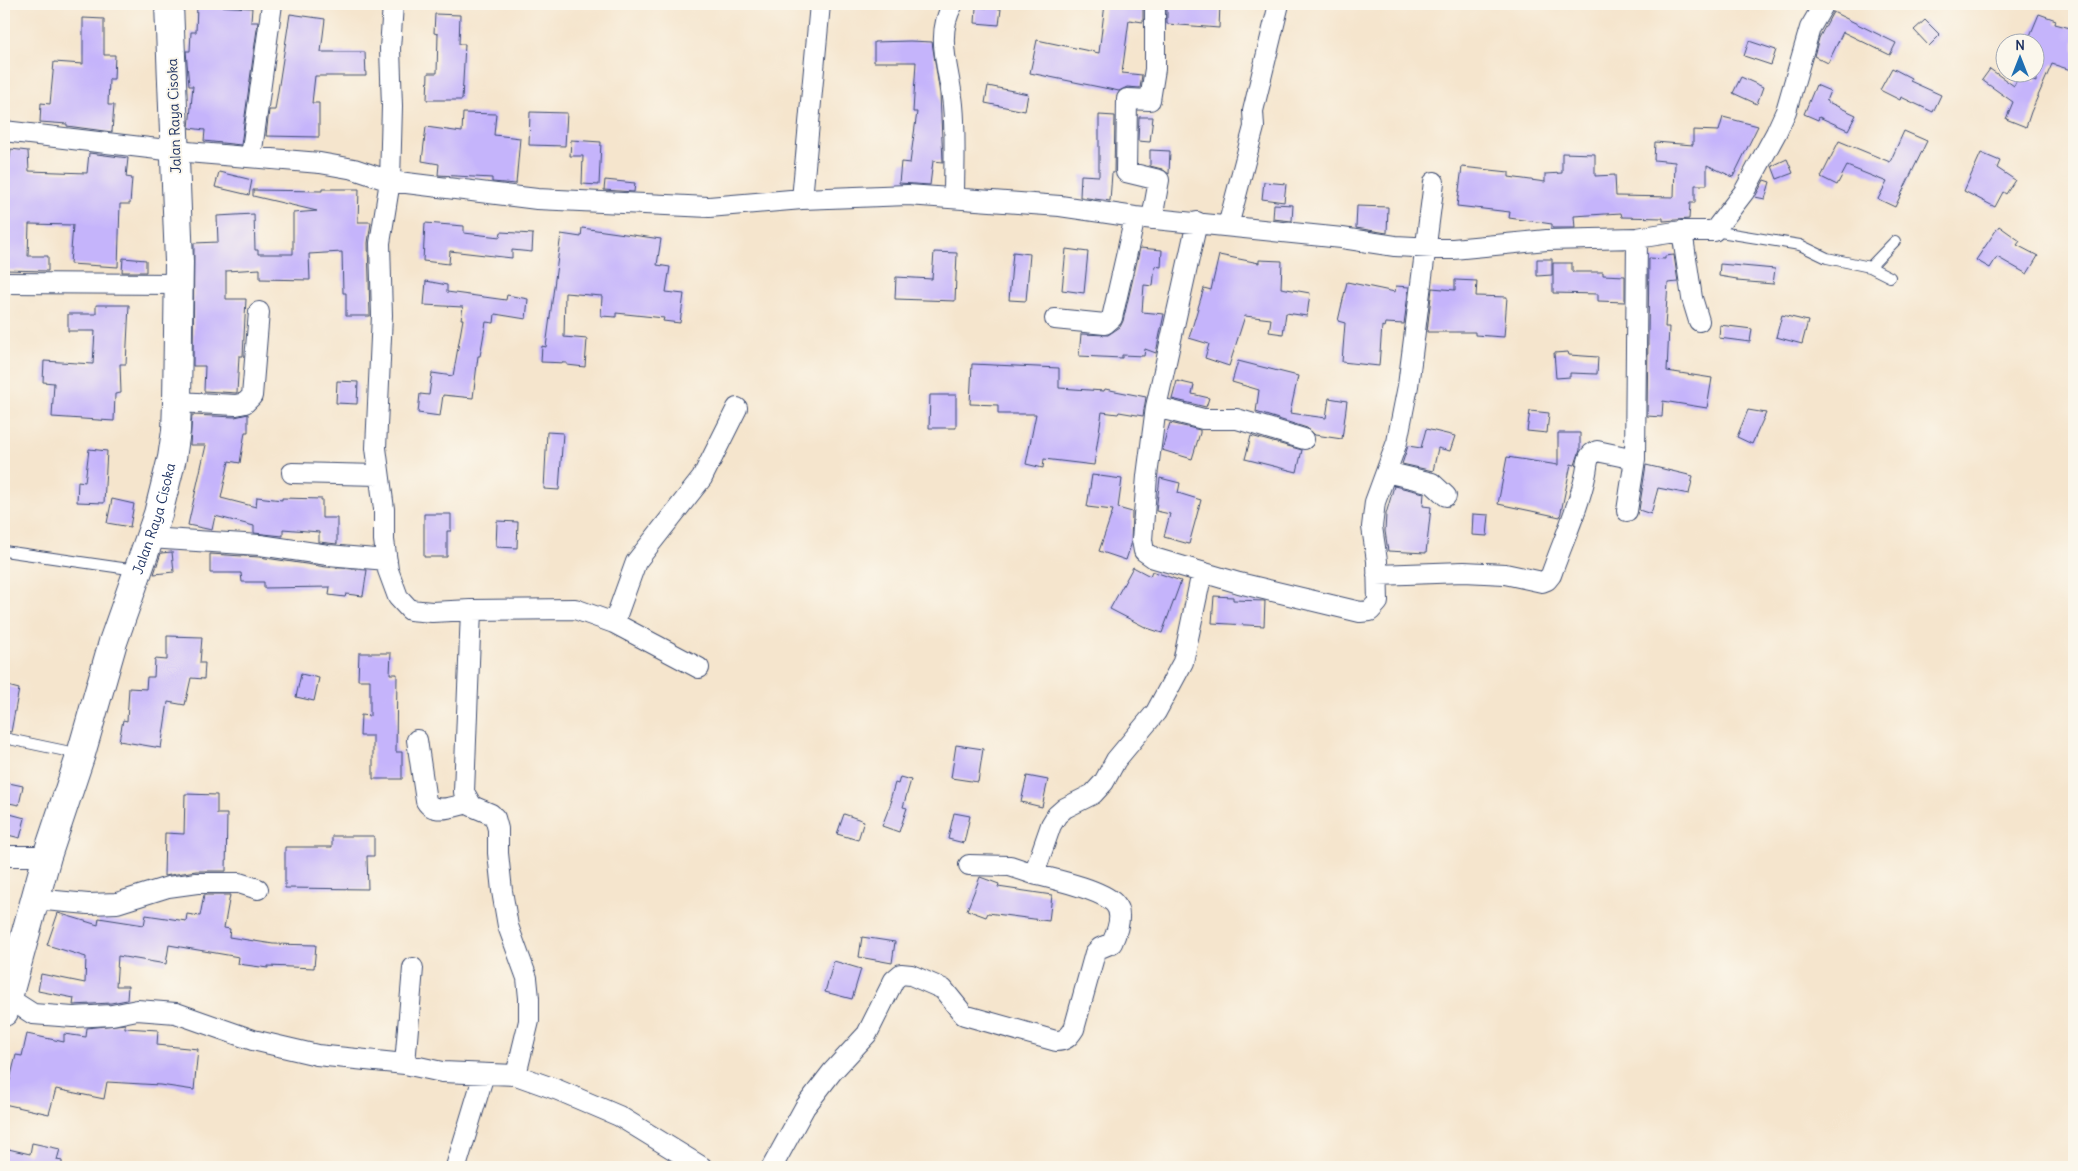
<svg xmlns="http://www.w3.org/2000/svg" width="2078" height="1171" viewBox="0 0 2078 1171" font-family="Delius,sans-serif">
<rect width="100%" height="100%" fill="#fbf7ec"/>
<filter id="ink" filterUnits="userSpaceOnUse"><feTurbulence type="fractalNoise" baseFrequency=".02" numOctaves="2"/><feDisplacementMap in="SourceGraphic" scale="10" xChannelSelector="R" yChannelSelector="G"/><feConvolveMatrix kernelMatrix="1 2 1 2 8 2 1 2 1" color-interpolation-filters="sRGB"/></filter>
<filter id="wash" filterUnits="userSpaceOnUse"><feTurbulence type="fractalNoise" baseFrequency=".0096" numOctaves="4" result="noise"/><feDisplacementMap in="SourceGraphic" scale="20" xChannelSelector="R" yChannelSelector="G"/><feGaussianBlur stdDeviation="1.12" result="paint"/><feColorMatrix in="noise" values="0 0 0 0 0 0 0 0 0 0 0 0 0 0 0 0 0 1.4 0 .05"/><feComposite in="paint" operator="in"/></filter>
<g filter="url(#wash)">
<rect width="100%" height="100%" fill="#f5e5cd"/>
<g id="blocks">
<path fill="#c5b4fb" d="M1105,4H1143V22L1129,20L1122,73L1142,75L1140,88L1127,87L1119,91L1030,73L1037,40L1099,53Z
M1167,4H1220L1219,28L1167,24Z
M197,5L252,8L251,22H258L241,145L204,141L205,130L189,128L193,86H189L186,51H190L191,32H196Z
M976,7L1001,9L999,25L975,23Z
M1833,12L1896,43L1890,55L1843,32L1828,63L1814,56L1819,38Z
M290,14L325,19L321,52H365L366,76H315L312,103H319V137L266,136L269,110H275Z
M435,14L460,15L459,44H465L462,100H427L428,73H437L438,34L434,33Z
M2039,14L2056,20L2055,24L2074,29V71L2052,64L2031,112L2026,127L2006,119L2013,102L1982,80L1990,69L2014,86L2019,75L2036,82V40L2029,38Z
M83,18L104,19V55H115L114,79H109L108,105H114L112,132L67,126V124L40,122L41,103L50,104L54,62L83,64Z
M1925,20L1940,35L1929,46L1914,30Z
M910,41L932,42L940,94L943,162L933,161L930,185L899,183L901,162L910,163L917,112H913L916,62H874V42Z
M1749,41L1776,50L1771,65L1744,56Z
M1892,68L1911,78L1910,81L1941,95L1933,112L1901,97L1900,100L1880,90Z
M1741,77L1763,87L1757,104L1733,93Z
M1816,85L1830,91L1826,101L1856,115L1848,130L1819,117L1818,120L1804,114Z
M988,86L1028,94L1025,111L985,103Z
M530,112L567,113L565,146L529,145Z
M463,113L496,114L494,135L520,138L516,184L492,182V178L438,175L439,164L422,161L426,127L462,132Z
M1099,115L1115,116L1114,173H1112L1110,201L1080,197L1081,175L1099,176Z
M1139,117H1153L1150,142L1138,141Z
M1723,117L1758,126L1733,177L1707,165V185H1695V203H1690L1689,219L1663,221V218L1622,217L1621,213L1574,216L1575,228H1552V224L1509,218L1510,212L1457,206L1462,167L1509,172V177L1545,182V174L1562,173V153L1595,154V176L1615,175L1616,196L1674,197L1675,162L1654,160L1655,142L1693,145V130L1719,131Z
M1904,131L1927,141L1895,207L1878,199L1887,182L1847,166L1837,185L1821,177L1839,141L1890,162Z
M571,140L601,142L599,185L582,184L583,156H570Z
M11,149L28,151L29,171L87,173L89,153L128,158L126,177L132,178L130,204H120L118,267L70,264L73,225L29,224L28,256H48V271L4,270L7,224H4V170H8Z
M1150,150L1170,151L1169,174L1162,169L1150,166Z
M1981,153L2000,161L1997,168L2015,180L2006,194L2003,192L1995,207L1964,191Z
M1787,159L1793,173L1777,179L1772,166Z
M219,172L252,180L249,195L215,187Z
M605,180L635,183L634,192L604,190Z
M1764,180L1770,182L1765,199L1755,197Z
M1264,182L1286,184L1284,202L1262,199Z
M322,189H359L358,222H371L368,243L370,316H346V293H343L342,252L309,254L310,280L260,279V269L226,271V299H246L243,356H239L237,393L204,391L205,366H193L194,243L218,242L217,216L254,214L255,250H258V254H293V213L317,211L253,196V190L322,191Z
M1274,204L1293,205L1292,221L1273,219Z
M1357,206L1388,207L1387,233L1356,228Z
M425,223L464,226V233L500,237L501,232L533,234L532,252L512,250V258L450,251L449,264L423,261Z
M1999,226L2020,241L2017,245L2038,256L2027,274L1997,257L1990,268L1976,260Z
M582,228L661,239L657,265L670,267L666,292L684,294L680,323L663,321L664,318L616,313V317L601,316L602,296L565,293L564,337L587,339L585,367L567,365V363L541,362L542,346L546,347L561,234L581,237Z
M1140,248L1162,250L1161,267L1155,266L1153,286L1144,285L1142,312L1164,314L1156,353L1145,349L1144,356L1122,355V358L1079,356L1081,334L1108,335L1120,327L1123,321Z
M1066,249L1088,252L1084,293L1062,290Z
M934,252L957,253L955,301L895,299L896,277L932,279Z
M1013,252L1030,254L1026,301L1009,300Z
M1219,255L1259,263V260L1282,261L1281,288L1310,293L1307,316L1286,313L1283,334L1269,332L1271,319L1245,316L1229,366L1205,358L1209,344L1189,338L1204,288L1211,290Z
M1674,255L1678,282L1668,283L1665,327H1669L1667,371L1712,378L1707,408L1663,401L1662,417L1647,416L1649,258L1665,259V256Z
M123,258L146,260V272H122Z
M1537,259H1552V275L1537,276Z
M1553,263H1572V272H1603V275L1625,276V302L1598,301V294L1553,293Z
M1720,264L1775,269L1773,284L1737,281V279L1719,276Z
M1455,280L1477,281L1476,296L1507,297L1504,337L1475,335V332H1427L1432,288L1455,290Z
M426,281L447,285V292L506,300L507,295L528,299L526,319L495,314L494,323L486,322L480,356H478L473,398L443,395L440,416L418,413L420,394L429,395L432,373L453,376L463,319H461L463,307L424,305Z
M1347,282L1395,292L1396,286L1409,287L1404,324L1385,323L1384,327L1382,326L1379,366L1342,362L1345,323L1338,321Z
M96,305H129L126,364H120L121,393L115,394L114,421L52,417L54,383L43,382L44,361L93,364L95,331H68V314H96Z
M1782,315L1808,321L1802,344L1776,337Z
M1720,325L1752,329L1750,342L1719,338Z
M1568,352L1569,355L1598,357L1597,374L1570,373V377L1556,378L1554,353Z
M1238,361L1298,376L1290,413L1326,418L1329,398L1347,401L1342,439L1315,435L1307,428L1256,412L1259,390L1232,382Z
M972,364L1059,368V388L1104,391L1105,389L1146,397L1143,416L1119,412L1118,414L1102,412L1094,465L1044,459L1043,468L1026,464L1036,414H998V405L970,404Z
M337,381L358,382L357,404L336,403Z
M1177,381L1194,385L1192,394L1209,398L1206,407L1172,399Z
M930,395H956V428H929Z
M1748,410L1766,413L1752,444L1737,437Z
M1530,411L1549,413L1547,433L1527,431Z
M248,414V432H245L240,463L229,461L221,498L256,507L257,497L282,500V498L322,499V518H337V544L319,542V532L283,529V536L254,533V526L215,516L212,530L188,525L206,445H190L192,415L235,417Z
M1170,423L1200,430V433L1192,459L1162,450Z
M1426,429L1455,436L1450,451L1438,448L1433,471L1402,464L1408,446L1421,448Z
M547,432L563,433L559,490L544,489Z
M1558,433H1580V450L1575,465L1571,464L1560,517L1498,504L1507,457L1558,465Z
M1251,436L1302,450L1297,472L1245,459Z
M89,449L107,451L104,503L77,502L78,481L85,482Z
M1646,465L1693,476L1689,494L1658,488L1651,514L1639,510Z
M1092,475L1122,479L1118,508L1132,512L1131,545L1126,560L1099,551L1113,510L1087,507Z
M1160,478L1180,483L1178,493L1201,500L1189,544L1164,537L1170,514L1156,511Z
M1394,486L1424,493L1423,506L1431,507L1426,553L1388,551L1385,531L1386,514Z
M112,499L134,504L130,527L107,523Z
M424,514H451V531H447V557H424Z
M1473,514L1489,515L1487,536L1472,535Z
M497,521L518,522L517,548L496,547Z
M172,552L174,572L154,574L161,553Z
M210,554L259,557L326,567L367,570L363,596L346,594L345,597L329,595L330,587L264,588V582H242L241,573H210Z
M1133,567L1150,576L1152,571L1181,581L1162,633L1147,628L1110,609Z
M1214,596L1233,597V600L1265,601L1264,626L1212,623Z
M167,636L202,637L200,663H205L204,679L191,678L185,705L168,702L161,748L119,741L123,720L127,721L129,688L146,689L147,677H154L155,659L167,660Z
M359,653H391L390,674H397L396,752H402V779H373V736H360L361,715L370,716V680H358Z
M301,674L319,678L314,701L296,697Z
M4,685L19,689L11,732L4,731Z
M956,745L983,749L978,782L951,778Z
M1027,776L1048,780L1042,807L1021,802Z
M900,777L911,780L903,807L907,808L899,832L882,826L892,800H890L895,783L898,784Z
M4,782L23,786L19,805L4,802Z
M185,794L217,795V814H227L226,871H196L164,876L165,833L184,834Z
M6,813L25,818L20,838L4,834Z
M954,813L970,816L964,843L948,839Z
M844,814L864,821L858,840L837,834Z
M332,836H374V856H367L368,889L285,888V847H332Z
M980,877L999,884L998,887L1052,895L1049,921L988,913L986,917L967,910Z
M204,895H230L224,928L230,929L229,937L273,944L316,945L314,968L268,966V968L238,964L239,957L169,945L166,964L118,956L116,986H128L127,1000L111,1003L73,1005L74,998L38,991L41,974L85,983L86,957L47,945L58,913L98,925L99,918L144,925L146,915L186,921L187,914L200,916Z
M862,937L895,942L892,963L859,957Z
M834,961L861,969L852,999L825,992Z
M125,1024V1028L158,1030L157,1045L198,1049L194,1090L160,1085L107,1082L104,1099L56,1089L49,1114L4,1104L16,1055L22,1056L27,1034L64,1042V1034L86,1037L87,1028Z
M32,1143L60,1149L57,1160L62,1161V1167H4V1148L30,1154Z"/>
</g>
</g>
<g filter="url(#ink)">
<use href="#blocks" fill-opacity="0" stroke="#3c4a6f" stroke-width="1"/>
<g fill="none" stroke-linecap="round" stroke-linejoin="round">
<defs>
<path id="lane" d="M1714,231L1800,245L1827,258L1870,267L1890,277
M1870,267L1895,241
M4,551L136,570
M4,738L80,754"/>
<path id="street" d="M393,4L390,49L392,106L390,181L380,243L382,315L376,448L384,509V540L388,570L398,597L410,610L432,612L471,610L575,609L614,623L699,668
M953,4C934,36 950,71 953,105C956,136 954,168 954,198
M4,131L175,151L320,163L354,169L390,181L537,199L709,207L802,199L820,4
M251,157L272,4
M802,199L908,195L1060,206L1135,217L1342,238L1395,246L1453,249L1547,240L1637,238L1682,231H1714L1744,192L1776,133L1786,111L1810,28L1824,4
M1152,219L1159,180L1126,172L1127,99L1150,100L1155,69V4
M1228,226L1254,127L1253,111L1279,4
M1682,231L1692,298L1699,321
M4,283L179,284
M1055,319L1105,324L1112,318L1135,217
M177,402L236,405L245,403L252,396L259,312
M1156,407L1197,222
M1304,439L1237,419H1203L1156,407L1147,476L1142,540L1144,551L1154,558L1239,583L1360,612L1370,611L1378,602L1377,561L1372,527L1375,502L1397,442L1408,386L1434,182
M1386,472L1432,483L1446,496
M292,473L379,475
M1627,511L1635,459L1637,238
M149,538L260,545L328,555L387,560
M1377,575L1464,572L1505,574L1542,582L1547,580L1551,575C1563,541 1579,507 1586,473C1588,463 1587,454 1597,451L1635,459
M471,610L464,792L472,806L491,814L495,818L498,829V853L502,891L508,926L527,978L529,998V1021L516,1075
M614,623L636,562L702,478L737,408
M417,740L426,801C434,815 455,806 468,803
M4,856H47
M969,865L1010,866L1034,874L1051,825L1057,815L1065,808L1093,794L1104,782L1116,760L1156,712L1183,662L1202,572
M34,899L88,904L117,903L168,887L197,883H239L258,889
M8,998L33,1014L73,1017L112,1015L137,1010L176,1013L253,1040L317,1055L405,1064L442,1072L516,1075L558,1090L619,1116L702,1167
M405,1064L413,968
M456,1167L484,1074
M772,1167L805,1107L832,1072L867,1034L894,980L901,974L911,975L943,989L964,1015L1056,1041C1065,1041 1069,1037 1074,1029L1095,953L1100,948L1112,943C1117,932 1124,913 1114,903C1100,889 1053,879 1034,874"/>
<g id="secondary">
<path id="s1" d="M4,1012L47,856L81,754L113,642L158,514L172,458L176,431L177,402L179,262L169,4"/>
</g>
</defs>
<use href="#lane" stroke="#3c4a6f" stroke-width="12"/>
<use href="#street" stroke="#3c4a6f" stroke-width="22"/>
<use href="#secondary" stroke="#3c4a6f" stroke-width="30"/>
<use href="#lane" stroke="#fff" stroke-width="10"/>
<use href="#street" stroke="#fff" stroke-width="20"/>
<use href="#secondary" stroke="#fff" stroke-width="28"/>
</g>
</g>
<g text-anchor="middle" stroke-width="4" stroke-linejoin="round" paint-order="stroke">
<g font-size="14" fill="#1b2f5e" stroke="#fbf7ec">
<text transform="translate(174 116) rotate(-92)" y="5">Jalan Raya Cisoka</text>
<text dy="5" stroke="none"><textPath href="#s1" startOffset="516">Jalan Raya Cisoka</textPath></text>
</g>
</g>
<rect width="2078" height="1171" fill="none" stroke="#fbf7ec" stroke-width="20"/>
<g transform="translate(2020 58)"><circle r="24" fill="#fbf7ec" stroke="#a1a7b3"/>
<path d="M0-4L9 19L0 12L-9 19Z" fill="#1f6fb2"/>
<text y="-8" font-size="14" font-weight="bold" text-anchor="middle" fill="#1b2f5e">N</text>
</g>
</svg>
